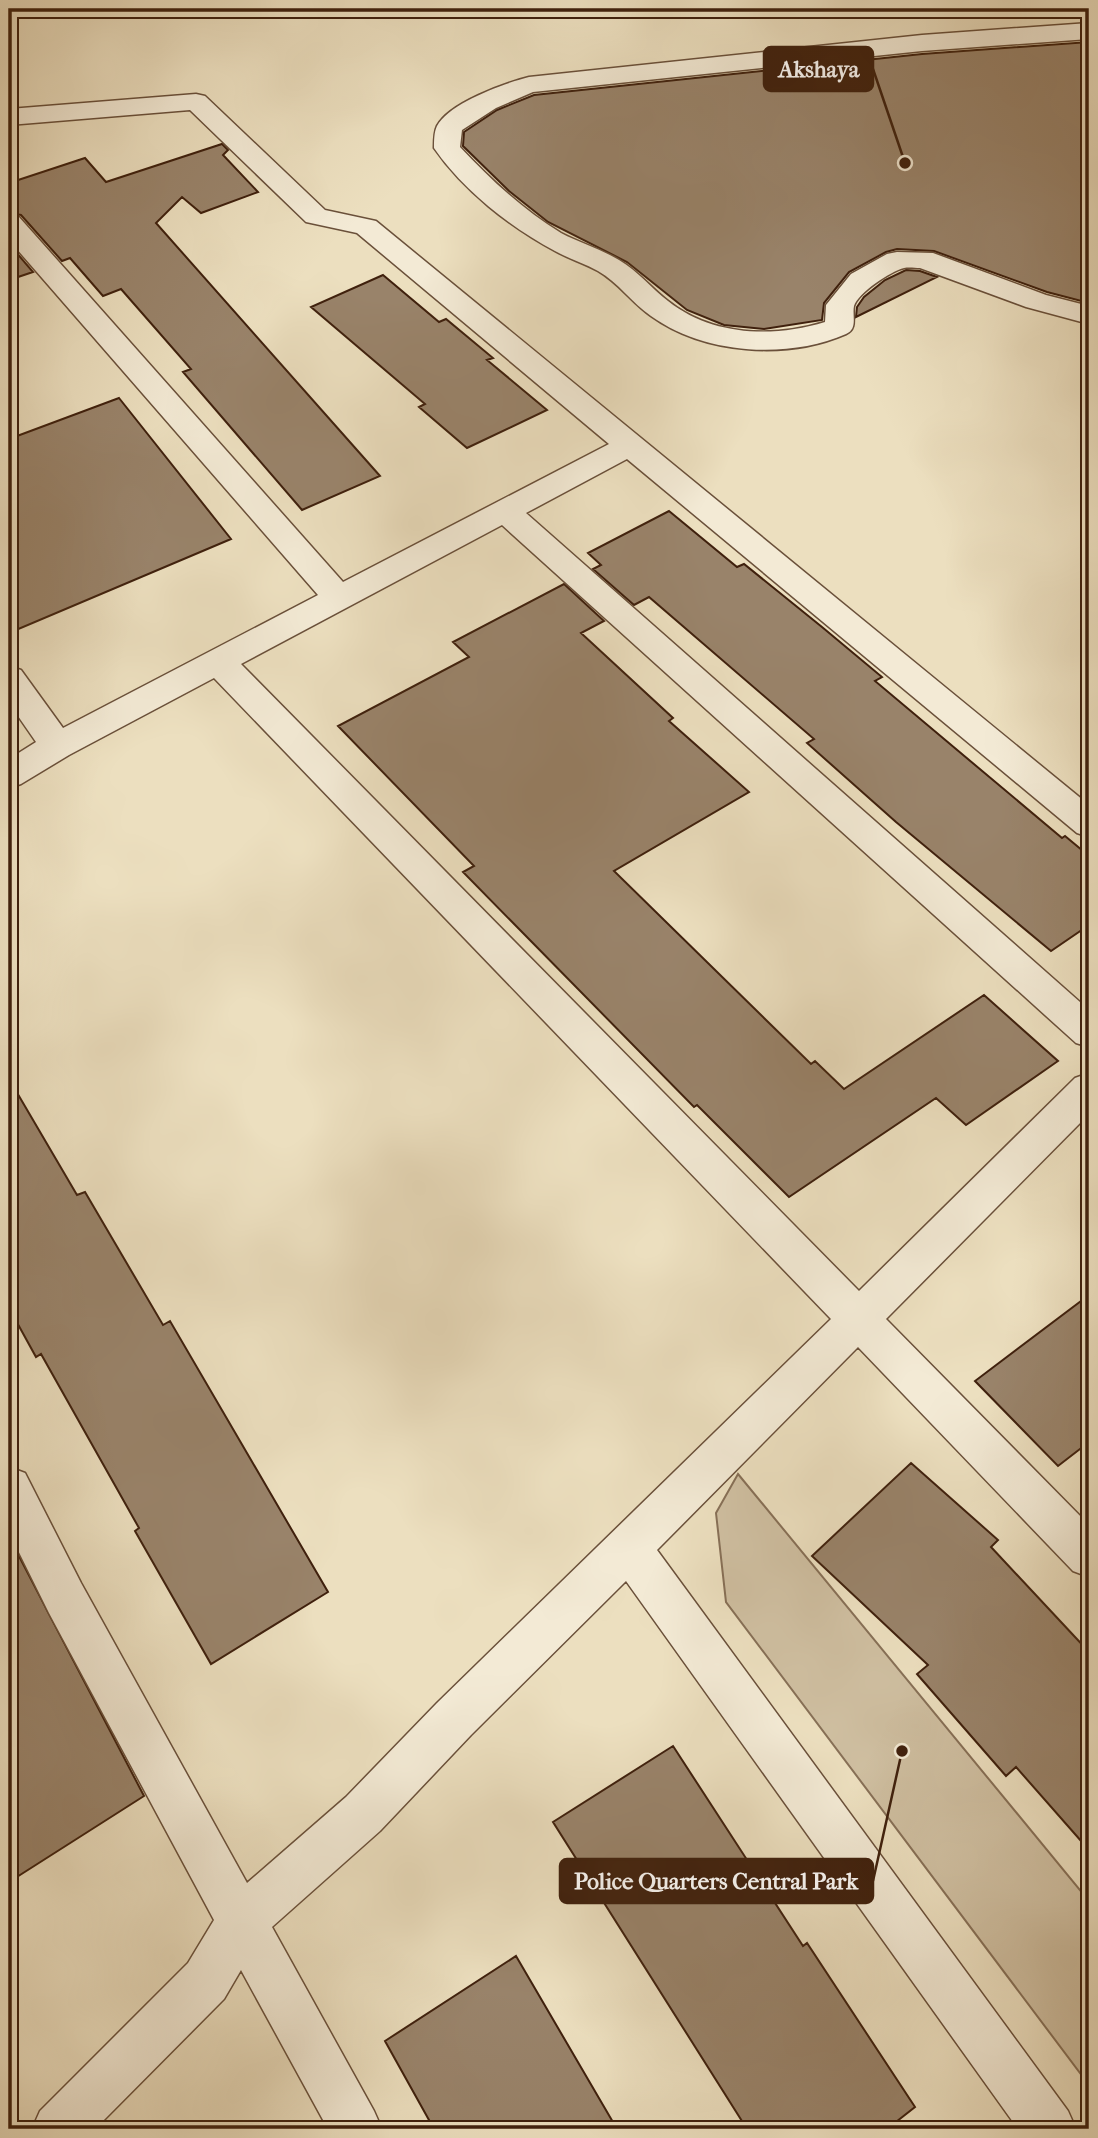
<svg xmlns="http://www.w3.org/2000/svg" width="1098" height="2138" viewBox="0 0 1098 2138" font-family="'IM FELL French Canon',serif">
<rect width="100%" height="100%" fill="#ecdfbf"/>
<filter id="stains"><feTurbulence type="fractalNoise" baseFrequency=".00286" numOctaves="4"/><feColorMatrix values="0 0 0 0 .2 0 0 0 0 .09 0 0 0 0 .02 0 0 0 .5 -.17"/></filter>
<radialGradient id="worn" r=".72"><stop offset=".6" stop-color="#630" stop-opacity="0"/><stop offset="1" stop-color="#630" stop-opacity=".3"/></radialGradient>
<path fill="#cfbfa1" stroke="#877057" stroke-width="2" d="M738,1474L1089,1901V2085L726,1602L716,1513Z"/>
<path fill="#99836a" stroke="#3f200d" stroke-width="2" d="M1089,42V303L1047,292L934,251L897,249L886,252L849,272L824,303L822,320L764,329L724,325L687,310L627,262L548,222L509,191L463,146L464,132L497,110L534,95L922,54Z
M222,144L228,150L223,155L258,192L201,213L182,197L156,223L380,476L302,510L183,372L191,369L121,289L103,296L70,258L62,261L21,215L9,213V183L85,158L106,182Z
M9,244L33,272L9,280Z
M906,270L920,271L937,277L856,317L857,307L864,297L885,280Z
M383,275L439,322L446,319L493,358L487,360L547,410L467,448L419,407L425,404L311,307Z
M119,398L231,539L9,633V439Z
M669,511L737,567L744,564L822,627L882,677L875,681L1062,838L1065,836L1089,856V925L1051,951L896,822L807,743L814,739L649,597L634,605L593,569L601,565L588,553Z
M564,584L604,621L581,633L673,718L669,721L749,792L614,871L811,1064L815,1061L844,1089L984,995L1058,1061L966,1125L936,1098L789,1197L697,1105L694,1107L463,872L474,866L338,726L469,657L453,642Z
M9,1079L77,1195L85,1192L163,1325L170,1321L328,1592L211,1664L135,1531L139,1528L41,1354L36,1357L9,1308Z
M1089,1295V1442L1058,1466L975,1381Z
M911,1463L998,1540L991,1547L1089,1652V1850L1016,1767L1006,1776L917,1674L928,1665L812,1556Z
M9,1537L144,1796L9,1882Z
M673,1746L803,1946L807,1943L915,2107L887,2129H747L553,1822Z
M516,1956L617,2129H434L385,2041Z"/>
<g fill="none" stroke-linecap="round" stroke-linejoin="round">
<defs>
<path id="minor" d="M1089,23V39L922,51L533,92L496,108L462,130L460,147C490,179 523,210 561,233C580,243 601,249 619,260C638,271 651,288 668,301C712,336 773,338 825,322L826,305L851,274L887,254L897,252L933,253L1046,295L1089,306V324L1026,307L920,268C915,268 909,267 904,268C891,271 858,293 854,306C852,316 858,329 846,334C786,360 704,354 651,316C632,303 619,283 598,271C584,263 569,259 555,251C510,227 463,190 434,148C434,141 434,132 437,126C449,103 505,83 529,77L922,35Z
M196,94L205,96L325,210L376,221L1089,805V837L1077,833L627,459L526,513L1089,1010V1047L1076,1043L502,525L241,664L859,1291L1075,1078L1089,1073V1114L886,1319L1089,1525V1577L1073,1571L858,1347L657,1550L1068,2111L1076,2129H1018L626,1581L471,1735L380,1831L272,1927L374,2111L382,2129H328L241,1970L224,1999L95,2129H32L40,2111L188,1963L214,1920L49,1613L9,1532V1467L25,1473L81,1583L247,1883L346,1797L437,1703L831,1319L214,678L69,755L21,784L9,788V759L36,742L9,703V666L21,670L63,728L318,595L9,240V215L19,217L343,582L609,444L357,233L306,222L190,110L9,125V109Z"/>
</defs>
<use href="#minor" stroke="#6a503a" stroke-width="3"/>
<use href="#minor" fill="#f3ead5" fill-rule="evenodd"/>
</g>
<path fill="none" stroke="#3f200d" stroke-width="2.5" d="M905 163L873 69M902 1751L873 1881"/>
<g fill="#3f200d" stroke="#f3ead5" stroke-width="2.5">
<circle cx="905" cy="163" r="7"/>
<circle cx="902" cy="1751" r="7"/>
</g>
<g fill="#3f200d" stroke="#3f200d" stroke-width="2.5">
<rect x="764" y="47" width="109" height="44" rx="7"/>
<rect x="560" y="1859" width="313" height="44" rx="7"/>
</g>
<g font-size="23" text-anchor="middle" font-weight="bold" fill="#fff">
<text x="819" y="77">Akshaya</text>
<text x="716" y="1889">Police Quarters Central Park</text>
</g>
<rect width="1098" height="2138" fill="none" stroke="#ecdfbf" stroke-width="35"/>
<rect x="10" y="10" width="1077" height="2117" fill="none" stroke="#3f200d" stroke-width="3.5"/>
<rect x="18" y="18" width="1063" height="2103" fill="none" stroke="#3f200d" stroke-width="2"/>
<rect width="100%" height="100%" filter="url(#stains)"/>
<rect width="100%" height="100%" fill="url(#worn)"/>
</svg>
